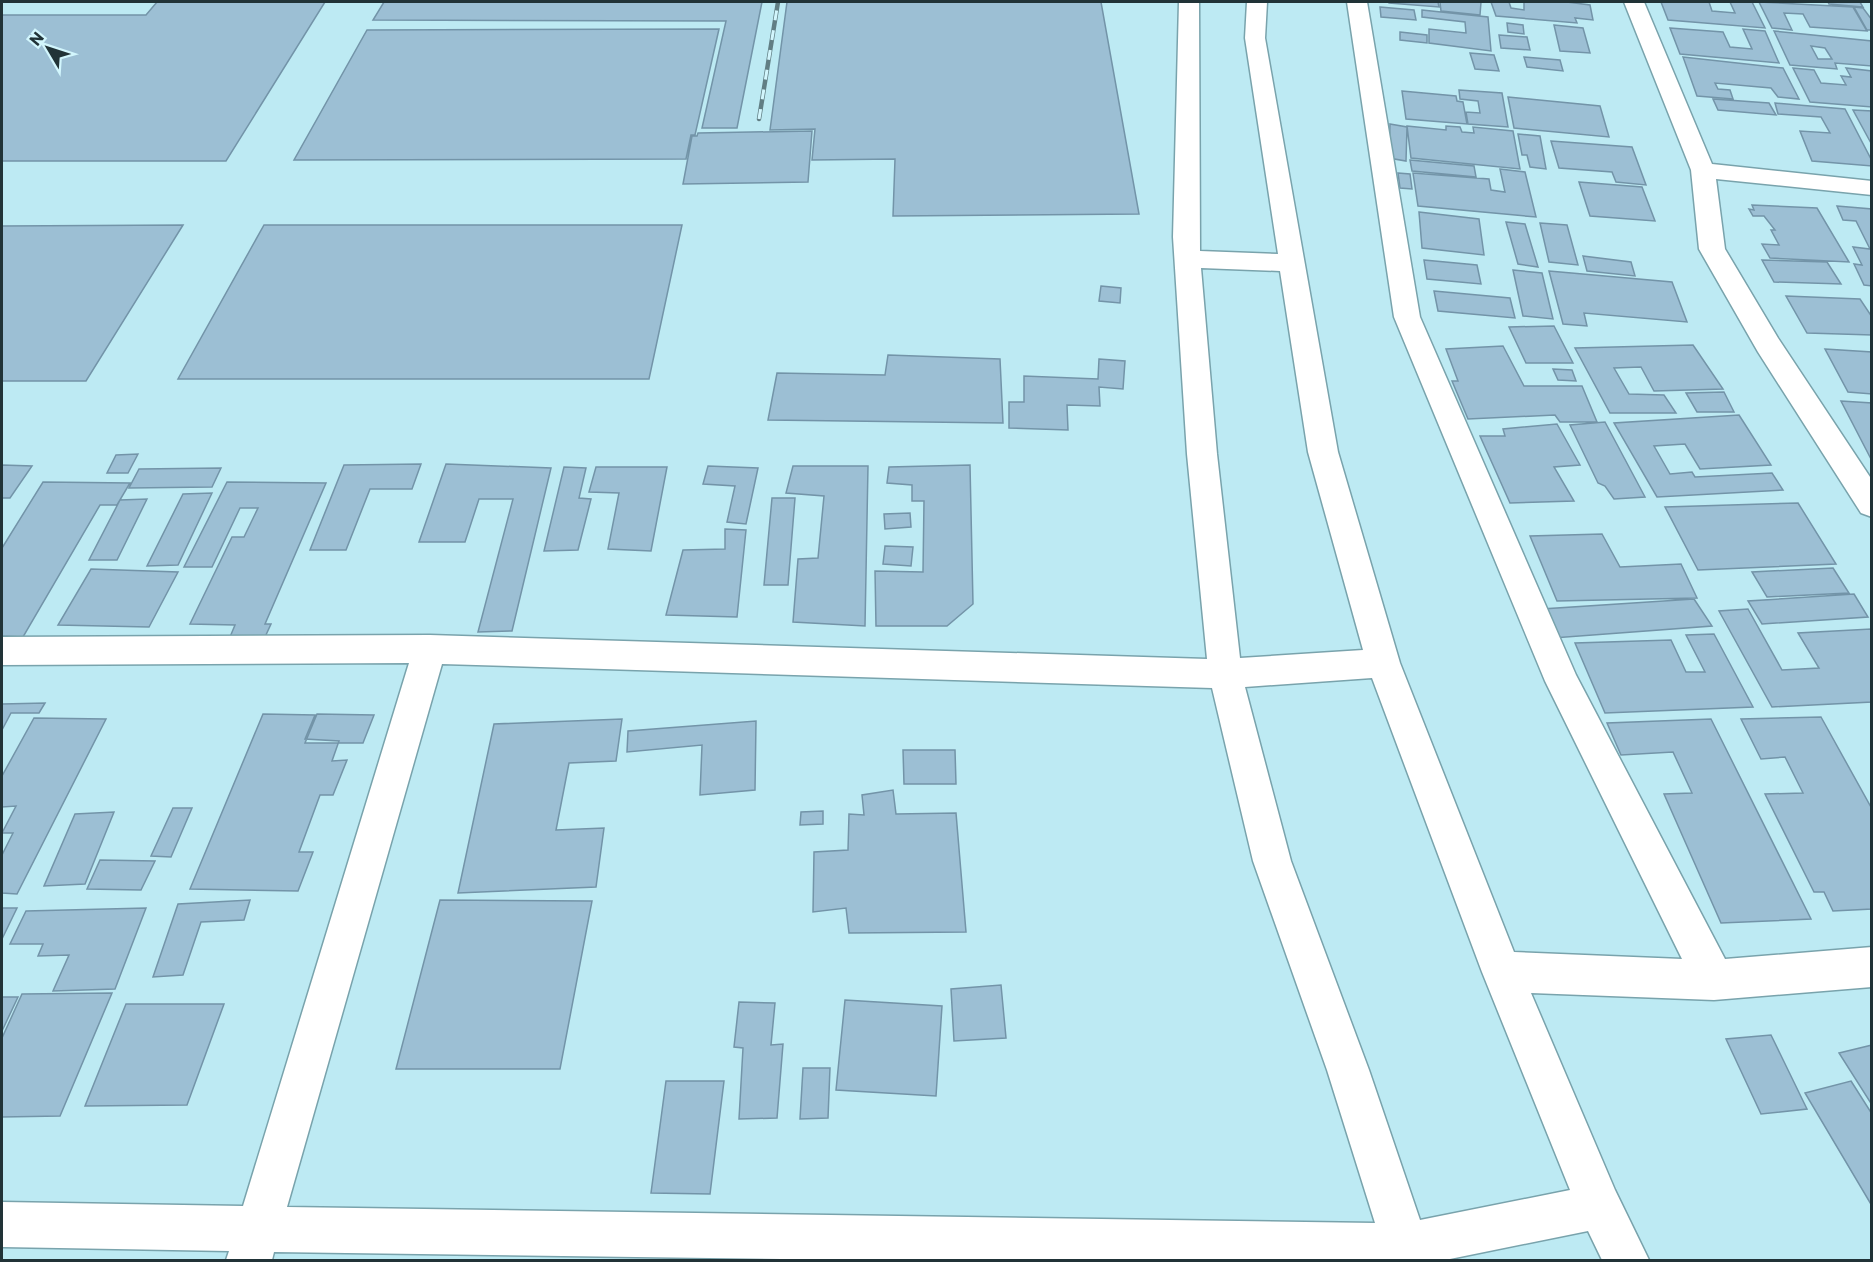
<svg xmlns="http://www.w3.org/2000/svg" width="1873" height="1262" viewBox="0 0 1873 1262" font-family="Commissioner,sans-serif">
<rect width="100%" height="100%" fill="#bdeaf3"/>
<path fill="#9cbfd4" stroke="#7394a8" stroke-width="1.5" fill-rule="evenodd" d="M157,2H325L226,161H2V15H146Z
M384,2H762L737,128H702L726,21L373,20Z
M787,2H1101L1139,214L893,216L895,159L812,160L815,129L770,130Z
M1388,2H1438L1439,7L1389,3Z
M1440,2H1481L1480,15L1441,11Z
M1491,2H1509L1511,8L1524,10V2H1567L1590,5L1593,20L1575,18L1577,23L1496,16Z
M1661,2H1709L1712,11L1735,13L1730,2H1752L1765,28L1668,20Z
M1759,2L1853,7L1867,31L1810,27L1803,14L1784,13L1792,30L1772,28Z
M1828,2H1860L1863,7L1829,4Z
M1380,7L1414,10L1416,20L1381,17Z
M1854,7L1863,8L1872,20V30H1867Z
M1422,10L1488,17L1491,51L1429,43V29L1466,33L1465,22L1422,17Z
M1507,23L1523,25L1524,34L1508,32Z
M1554,25L1583,28L1590,53L1560,51Z
M1670,28L1723,32L1730,47L1752,49L1743,29L1765,31L1779,63L1680,54Z
M719,29L695,135H691L686,159L294,160L367,30Z
M1774,31L1872,41V66L1835,63L1837,69L1790,65ZM1811,46L1825,48L1832,59H1818Z
M1400,32L1427,35V43L1400,40Z
M1499,35L1527,37L1530,50L1501,48Z
M1470,53L1494,55L1499,71L1475,69Z
M1524,57L1560,60L1563,71L1527,67Z
M1683,57L1783,68L1799,99L1778,97L1771,88L1715,83L1718,89L1730,90L1733,99L1697,96Z
M1793,68L1814,70L1821,83L1846,85L1841,76L1851,77L1846,68L1872,71V107L1810,102Z
M1459,90L1502,93L1508,127L1468,124L1466,112L1480,113L1478,101L1460,99Z
M1402,91L1456,96L1457,101L1463,102L1467,124L1406,119Z
M1508,97L1600,106L1609,137L1514,128Z
M1713,99L1769,103L1776,115L1718,110Z
M1775,103L1845,109L1872,161V166L1812,161L1800,131L1830,133L1821,117L1778,114Z
M1853,110L1872,111V145Z
M1390,124L1407,127L1406,161L1389,158Z
M1407,126L1446,130V126L1460,127L1462,132L1474,133L1473,127L1513,131L1520,169L1411,158Z
M812,131L808,182L683,184L692,136H697L698,133Z
M1518,134L1540,136L1546,169L1530,167L1527,155H1522Z
M1551,141L1632,147L1646,185L1616,182L1612,172L1559,168Z
M1410,160L1474,166L1476,177L1412,171Z
M1500,169L1525,172L1536,217L1418,206L1413,173L1489,179L1491,190L1505,192Z
M1398,173L1410,174L1412,189L1400,188Z
M1579,182L1642,187L1655,221L1590,216Z
M1752,205L1817,208L1849,262L1770,258L1762,244L1779,245L1771,230H1775L1764,216H1753L1749,209L1754,210Z
M1837,206L1872,209V286L1864,285L1854,264L1862,265L1853,247L1870,249L1856,221L1843,220Z
M1419,212L1479,219L1484,255L1422,248Z
M1506,222L1525,224L1538,267L1518,264Z
M1540,223L1567,225L1578,265L1549,262Z
M183,225L86,381H2V226Z
M264,225H682L649,379H178Z
M1583,256L1631,262L1635,276L1587,271Z
M1424,260L1477,265L1481,284L1427,279Z
M1762,260L1827,262L1841,284L1774,282Z
M1513,270L1542,273L1553,319L1523,316Z
M1549,271L1672,282L1687,322L1584,313L1587,326L1563,324Z
M1101,286L1121,288L1120,303L1099,301Z
M1434,291L1510,298L1515,318L1438,311Z
M1786,296L1860,299L1872,317V335L1807,333Z
M1554,326L1573,363H1526L1509,327Z
M1693,345L1723,389L1654,391L1641,367L1614,368L1629,394L1664,395L1676,413H1610L1575,348Z
M1503,346L1524,386H1582L1597,422H1560L1555,415L1468,419L1452,381H1458L1446,349Z
M1825,349L1872,352V394L1848,392Z
M888,355L1000,359L1003,423L768,420L777,373L885,375Z
M1099,359L1125,361L1123,389L1099,387L1100,406L1067,405L1068,430L1009,428V402H1024V376L1098,379Z
M1553,369L1572,370L1576,381L1558,380Z
M1724,392L1734,412H1697L1686,393Z
M1841,401L1872,403V461Z
M1739,415L1771,465L1700,469L1685,444L1654,446L1670,474L1692,472L1695,477L1772,473L1783,490L1657,497L1614,423Z
M1605,422L1645,497L1614,499L1605,486L1598,483L1570,425Z
M1557,424L1580,465L1554,467L1574,501L1510,503L1480,436H1505L1503,429Z
M138,454L128,473H107L116,455Z
M421,464L412,489H370L346,550H310L344,465Z
M446,464L551,468L512,631L478,632L513,499H479L465,542H419Z
M2,465L32,466L10,498H2Z
M970,465L973,604L947,626H876L875,571L923,572L924,501H912V485L887,483L889,467Z
M708,466L758,468L746,524L727,522L735,486L703,484Z
M793,466H868L865,626L793,622L798,559L818,558L824,496L786,493Z
M564,467L586,468L579,498L591,499L578,550L544,551Z
M596,467H667L651,551L608,549L619,493L589,492Z
M221,468L212,487L129,488L139,469Z
M43,482L130,483L117,505H100L23,637L2,636V548Z
M227,482L326,483L265,624H271L265,637H230L235,625L190,624L232,537H244L258,508H240L212,567H184Z
M212,493L178,565L147,566L183,494Z
M772,498H795L788,585H764Z
M147,499L117,560H89L120,500Z
M1798,503L1836,564L1698,570L1665,507Z
M910,513L911,527L885,529L884,514Z
M725,529L746,530L737,617L666,615L683,550L725,549Z
M1602,534L1620,567L1681,564L1697,598L1557,601L1530,536Z
M885,546L913,547L911,566L883,564Z
M1833,568L1849,593L1767,597L1752,572Z
M91,569L178,572L149,627L58,625Z
M1854,594L1868,617L1762,624L1748,601Z
M1694,599L1712,626L1553,638L1542,609Z
M1748,609L1782,670L1819,668L1798,633L1871,629L1872,702L1772,707L1719,611Z
M1714,634L1753,707L1605,713L1575,643L1671,640L1686,672H1705L1686,635Z
M45,703L39,713H11L2,730V704Z
M263,714L315,715L305,739L339,741L332,761L347,760L333,795H320L299,852H313L298,891L190,889Z
M317,714L374,715L363,743H305Z
M1821,717L1872,809V909L1833,911L1824,892H1814L1765,794L1803,793L1785,757L1761,759L1741,719Z
M34,718L106,719L17,894L2,893V855L13,833H2L16,806L2,807V776Z
M622,719L616,761L569,763L556,830L604,828L596,887L458,893L494,724Z
M1711,719L1811,919L1721,923L1664,794L1692,793L1673,752L1621,755L1607,723Z
M756,721L755,790L700,795L702,745L627,752L628,731Z
M903,750H955L956,784H904Z
M893,790L896,814L956,813L966,932L849,933L846,908L813,912L814,852L848,850L849,814L864,815L862,795Z
M173,808H192L171,857L151,856Z
M823,811V824L800,825L801,812Z
M114,812L85,884L44,886L75,814Z
M100,860L155,861L141,890L87,889Z
M250,900L244,920L201,922L183,975L153,977L178,904Z
M440,900L592,901L560,1069H396Z
M2,908H17L2,939Z
M146,908L115,989L53,991L69,955L38,956L43,944H10L26,911Z
M1001,985L1006,1038L954,1041L951,989Z
M112,993L60,1116L2,1117V1038L22,994Z
M2,997H18L2,1031Z
M845,1000L942,1006L936,1096L836,1090Z
M739,1002L775,1003L771,1045L783,1044L777,1118L739,1119L743,1048L734,1047Z
M126,1004H224L187,1105L85,1106Z
M1771,1035L1807,1109L1761,1114L1726,1039Z
M1872,1045V1105L1839,1053Z
M803,1068H830L828,1118L800,1119Z
M666,1081H724L710,1194L651,1193Z
M1851,1081L1872,1114V1206L1805,1093Z"/>
<g fill="none" stroke-linecap="round" stroke-linejoin="round">
<defs>
<path id="minor" d="M1179,2H1199L1200,251L1278,254L1245,38L1247,2H1267L1265,38L1338,452L1400,663L1514,952L1682,959L1545,681L1394,317L1347,2H1367L1420,317L1576,675L1725,959L1872,947V987L1714,1000L1531,993L1615,1190L1649,1260H1602L1588,1231L1445,1260H860L274,1252L272,1260H226L229,1251L2,1247V1202L243,1206L409,663L2,665V637L430,635L1207,659L1187,454L1173,237ZM1201,268L1280,271L1308,452L1363,650L1240,658L1217,454ZM442,664L1212,688L1253,861L1327,1070L1375,1223L287,1207ZM1372,678L1482,972L1570,1190L1420,1220L1369,1070L1291,861L1245,687Z
M1624,2H1644L1712,164L1872,181V195L1716,179L1725,249L1778,338L1872,480V517L1861,513L1758,352L1699,249L1691,170Z"/>
</defs>
<use href="#minor" stroke="#79a3ac" stroke-width="3"/>
<use href="#minor" fill="#fff" fill-rule="evenodd"/>
<defs>
<path id="rail" d="M759,119L778,2"/>
</defs>
<use href="#rail" stroke="#617e84" stroke-width="4.5"/>
<use href="#rail" stroke="#d2f6fd" stroke-width="3" stroke-dasharray="10" stroke-linecap="butt"/>
</g>
<rect width="1873" height="1262" fill="none" stroke="#213337" stroke-width="6"/>
<g transform="translate(48 48) rotate(309)" stroke="#d2f6fd" stroke-width="4.5" paint-order="stroke">
<path d="M0-4.5L10 22L0 15L-10 22Z" fill="#213337"/>
<text y="-9" font-size="16" font-weight="bold" text-anchor="middle" fill="#213337">N</text>
</g>
</svg>
